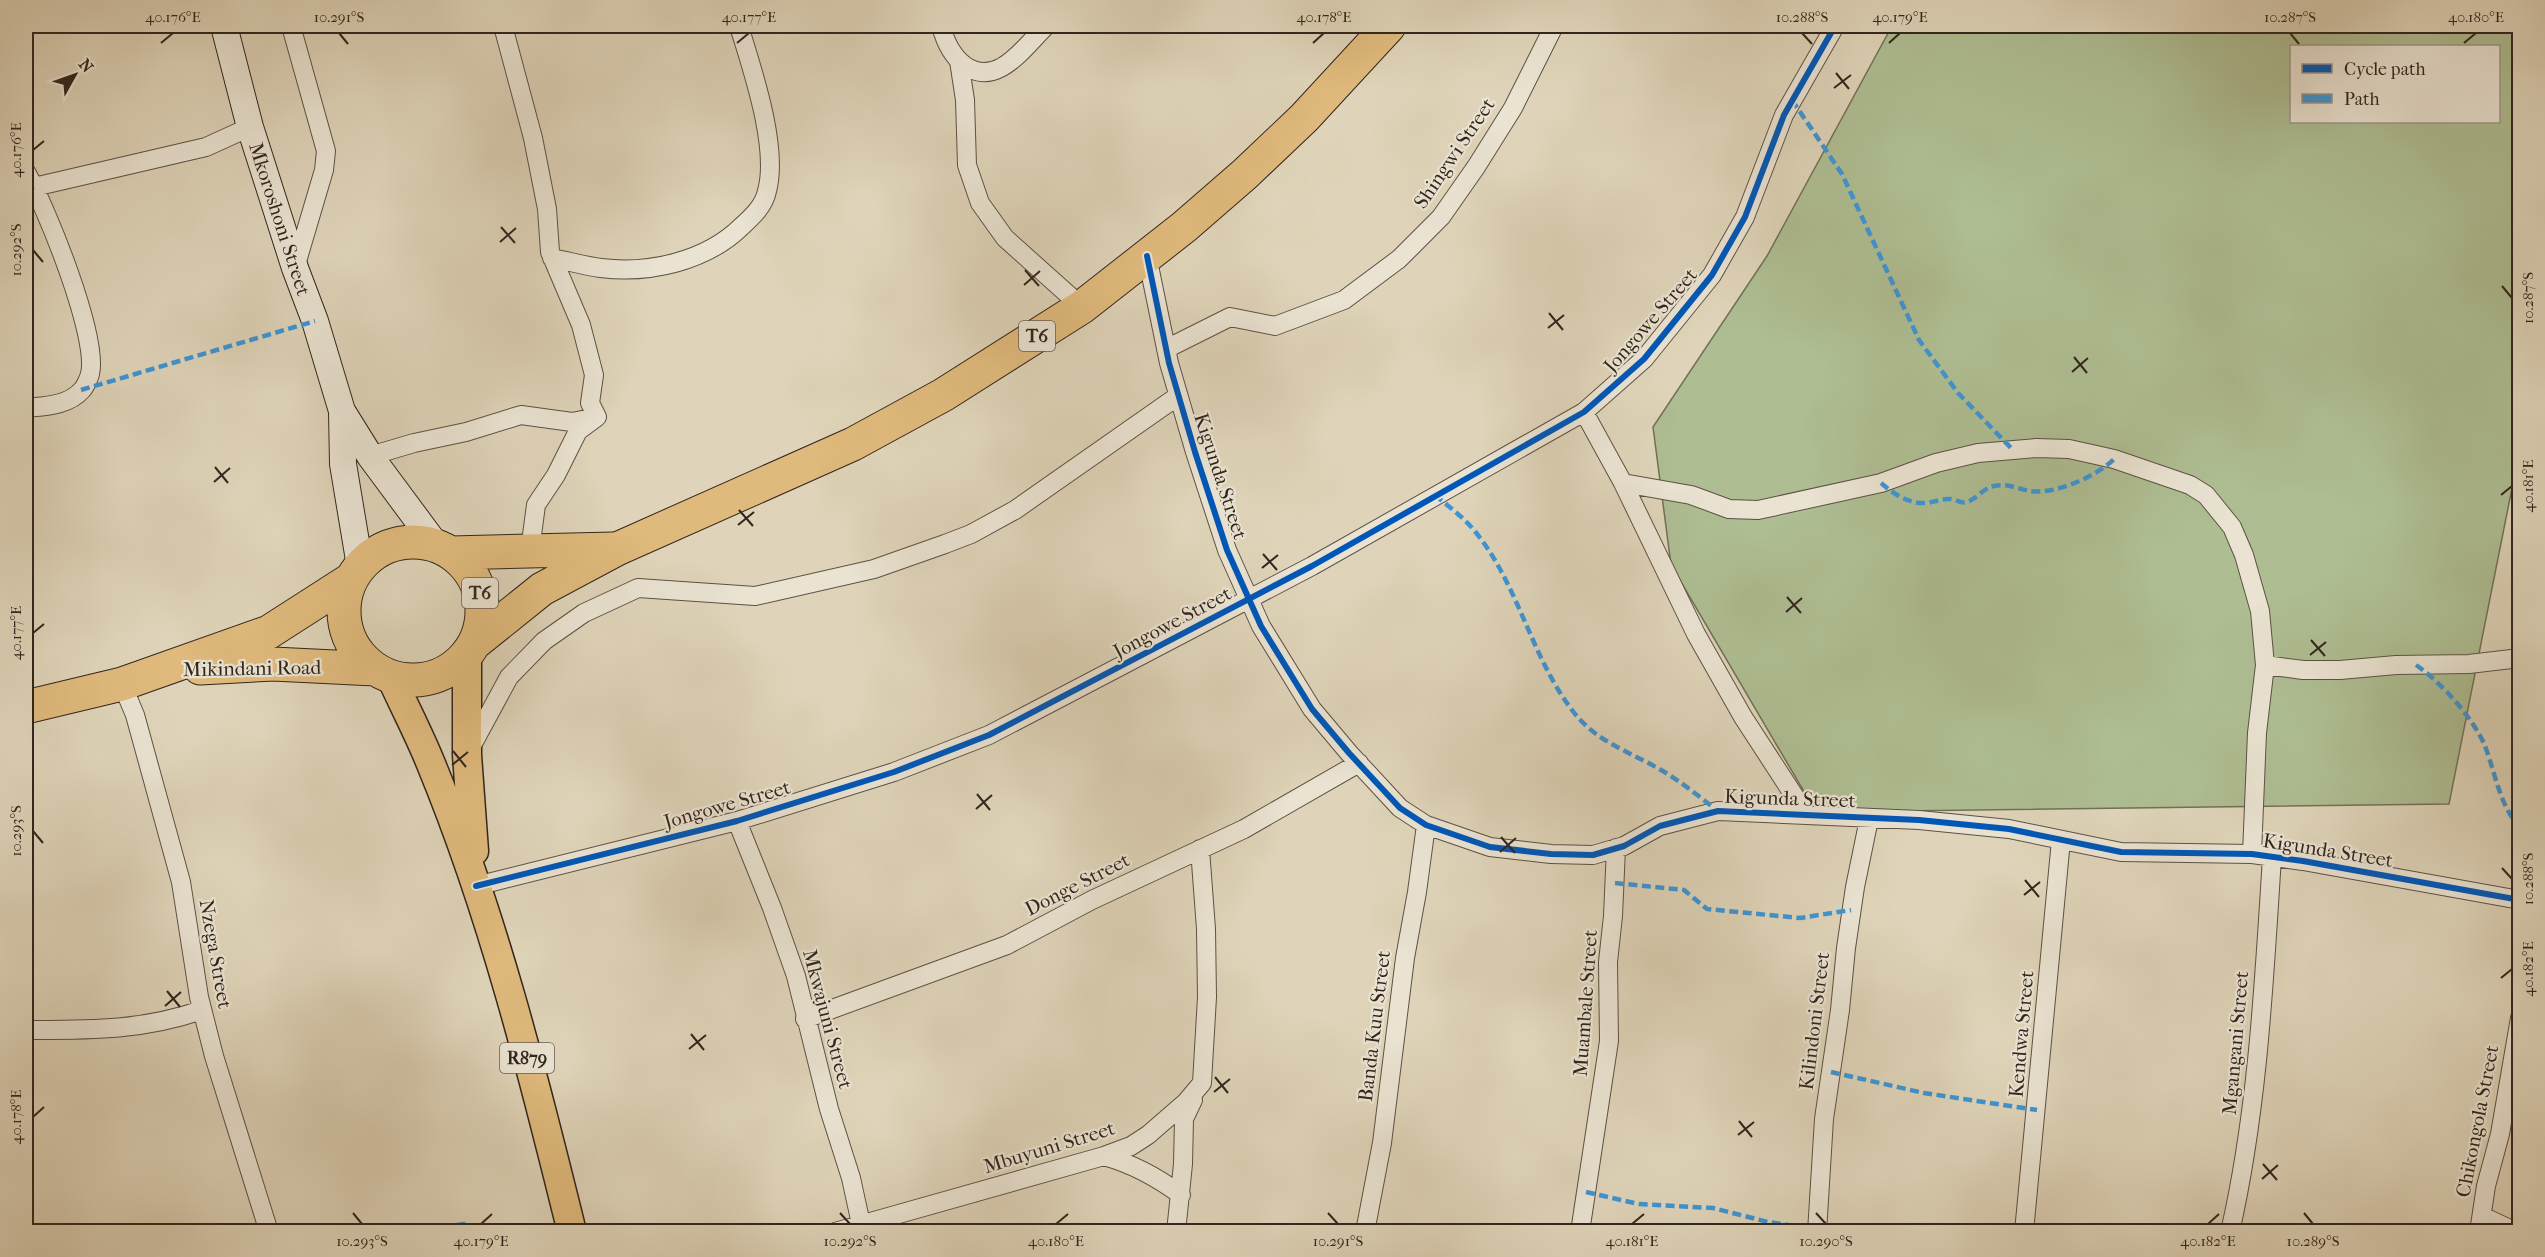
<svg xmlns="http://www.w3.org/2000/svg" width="2545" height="1257" viewBox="0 0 2545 1257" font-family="'IM FELL French Canon',serif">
<rect width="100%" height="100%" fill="#dfd4b9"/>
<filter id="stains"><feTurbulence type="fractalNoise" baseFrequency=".00333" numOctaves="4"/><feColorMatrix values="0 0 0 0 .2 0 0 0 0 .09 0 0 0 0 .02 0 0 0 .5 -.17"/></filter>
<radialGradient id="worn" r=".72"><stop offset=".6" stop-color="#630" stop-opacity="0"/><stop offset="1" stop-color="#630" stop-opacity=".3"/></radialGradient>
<path fill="#aebd92" stroke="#707158" stroke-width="1.5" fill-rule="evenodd" d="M1892,26H2519V453L2449,804L1816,812L1671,565L1653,427L1767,256ZM2292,46H2498V122H2292Z"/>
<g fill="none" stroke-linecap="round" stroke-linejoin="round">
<defs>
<path id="street" d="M291,26L326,151L324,170L295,268
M503,26L533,138L547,209L550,252L581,325L594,375L590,403L597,417L578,431L556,475L536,505L530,550
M941,26C945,41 951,55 964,65C997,89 1024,47 1046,26
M959,61L965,100L967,165L980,203L1005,238L1082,307
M26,172C46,207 99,337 90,374C89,378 85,387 82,390C68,406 44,406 26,408
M34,187L206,147L250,127
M1147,256L1169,363L1195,452L1227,550L1261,626L1312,709L1349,753L1400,808L1426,825L1490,847L1551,854L1593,855L1624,846L1660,826L1718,811L1919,820L2009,829L2121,852L2252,854L2303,861L2520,900
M552,258C568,261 585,266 601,268C650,274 706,261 741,227C752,217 764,206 767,191C779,147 752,69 739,26
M1166,349L1230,317L1275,326L1344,300L1399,259L1441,217L1476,167L1513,108L1554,26
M1584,412L1623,483L1696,634L1743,717L1806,814
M370,456L414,443L466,432L521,415L572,422L592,418
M1623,483L1691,495L1729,509L1758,510L1881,483L1936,463L1978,453L2036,448L2069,449L2114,459L2190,485L2206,495L2232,527L2244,555L2260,611L2265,665L2257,733L2252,854
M2265,665L2303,670H2340L2396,665L2469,664L2520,658
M122,684L135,715L181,882L199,997L214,1056L269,1232
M470,749L509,677L544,641L584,613L638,588L755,596L874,569L945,544L971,534L1015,510L1178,396
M737,821L772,908L796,976L829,1109L851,1178L861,1224L866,1232
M476,886L737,821L894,772L989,735L1312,566L1584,412L1644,359L1712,275L1745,217L1784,115L1835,26
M805,1019L1007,945L1092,900L1244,829L1359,763
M26,1030C89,1030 141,1031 202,1010
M1104,1156C1133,1164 1157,1177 1181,1195
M2482,1216L2516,1232
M835,1232L1104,1156L1131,1146L1148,1135L1186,1102L1202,1083L1207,997L1206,929L1200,849
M1176,1232L1183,1164L1184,1119L1193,1100
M1365,1232L1382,1143L1405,958L1417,892L1426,825
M1580,1232L1609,1041L1608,962L1613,916L1616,848
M1817,1232L1824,1119L1840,1010L1846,948L1855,887L1869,819
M2024,1232L2061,840
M2230,1232C2258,1109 2264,982 2272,857
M2479,1232L2486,1186L2500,1134L2520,1018"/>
<path id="secondary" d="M224,26L250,127L295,268L315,321L342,411L370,456L436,545
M342,411L343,464L360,566"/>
<path id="primary" d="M467,656V755L474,851
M391,677C404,706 419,734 431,764C493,914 533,1074 572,1232"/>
<path id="highway" d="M344 611a69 69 0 1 1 138 0a69 69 0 1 1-138 0Z
M451,553L613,549
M476,642L542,589L617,549L853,444L943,395L1082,307L1184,227L1245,174L1304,118L1389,26
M200,668L273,664L375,669
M26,707L122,684L269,632L350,580"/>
</defs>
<use href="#street" stroke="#5c5144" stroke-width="20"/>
<use href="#secondary" stroke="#31251d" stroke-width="28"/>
<use href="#primary" stroke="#31251d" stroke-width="31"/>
<use href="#highway" stroke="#31251d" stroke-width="35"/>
<use href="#street" stroke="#eae3d2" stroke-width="18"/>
<use href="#secondary" stroke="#eae3d2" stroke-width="26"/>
<use href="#primary" stroke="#e0ba7c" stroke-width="28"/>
<use href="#highway" stroke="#e0ba7c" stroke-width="33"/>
<path stroke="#3d95d5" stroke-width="4.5" stroke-dasharray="9 4.5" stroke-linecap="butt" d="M1792,100L1842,174L1919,340L1958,393L2012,449
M26,189L34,187
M81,390L315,321
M1881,483C1894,494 1908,504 1926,503C1934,502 1941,499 1949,499C1955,499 1961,504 1967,502C1977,499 1983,488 1994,486C2007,483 2018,489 2030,491C2055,495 2097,476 2114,459
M1435,495C1448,506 1463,517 1473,529C1518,582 1530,655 1572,710C1596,743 1632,752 1666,773C1684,784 1701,798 1718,811
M2416,665C2440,681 2474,719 2485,746C2496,775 2499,804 2520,828
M1615,883L1684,890L1707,909L1800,918L1851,910
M1831,1072L1924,1093L2037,1110
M1586,1192L1639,1204L1713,1208L1768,1222L1835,1232
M269,1230L273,1232
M416,1232L464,1224L489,1232"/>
<defs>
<path id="cycleway" d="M1147,256L1169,363L1195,452L1227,550L1261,626L1312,709L1349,753L1400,808L1426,825L1490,847L1551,854L1593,855L1624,846L1660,826L1718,811L1919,820L2009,829L2121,852L2252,854L2303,861L2520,900
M476,886L737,821L894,772L989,735L1312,566L1584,412L1644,359L1712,275L1745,217L1784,115L1835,26"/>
</defs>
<use href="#cycleway" stroke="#eae3d2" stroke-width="10"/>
<use href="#cycleway" stroke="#0057b8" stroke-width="6"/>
</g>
<path fill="none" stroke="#31251d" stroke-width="2" d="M339,33L348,44M1802,33L1812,44M2290,33L2299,44M161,43L173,33M737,43L749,33M1313,43L1324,33M1889,43L1900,33M2464,43L2476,33M1836,73L1849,89M1834,88L1851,75M33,150L44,141M501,227L515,243M500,242L516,228M33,250L43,262M1025,270L1039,286M1024,285L1040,271M2502,286L2512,298M1549,313L1563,330M1548,328L1564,315M2074,357L2087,373M2072,372L2088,358M215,467L228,483M214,482L230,468M2501,495L2512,486M739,510L753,526M738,525L754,512M1263,554L1277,570M1262,568L1278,555M1787,597L1801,613M1786,612L1802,598M33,633L44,624M2311,640L2325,656M2310,655L2326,642M453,751L466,767M452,765L468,752M977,794L990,810M976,809L992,795M33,831L43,843M1501,837L1515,853M1500,852L1516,838M2502,868L2512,879M2025,880L2039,897M2024,895L2040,882M2501,978L2512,969M167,991L180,1007M165,1006L181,992M691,1034L704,1050M689,1049L706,1035M1215,1077L1228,1093M1214,1092L1230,1079M33,1117L44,1107M1739,1121L1752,1137M1738,1135L1754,1122M2263,1164L2277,1180M2262,1179L2278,1165M353,1213L362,1224M840,1213L850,1224M1328,1213L1338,1224M1816,1213L1826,1224M2304,1213L2313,1224M481,1224L492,1214M1056,1224L1068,1214M1632,1224L1644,1214M2208,1224L2219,1214"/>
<g text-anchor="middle" stroke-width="4.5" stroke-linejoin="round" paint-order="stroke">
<g fill="#eae3d2" stroke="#685e53" stroke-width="1.5">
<rect x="1019" y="321" width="36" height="30" rx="4.5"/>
<rect x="462" y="578" width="36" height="30" rx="4.5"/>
<rect x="500" y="1043" width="54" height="30" rx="4.5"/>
</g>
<g font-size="18" font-weight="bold" fill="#31251d">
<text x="1037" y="342">T6</text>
<text x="480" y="599">T6</text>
<text x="527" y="1064">R879</text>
</g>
<g font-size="20" fill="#31251d" stroke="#eae3d2">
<text transform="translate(1454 153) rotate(-56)" y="7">Shingwi Street</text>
<text transform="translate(280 219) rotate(72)" y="7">Mkoroshoni Street</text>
<text transform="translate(1650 320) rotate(-49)" y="7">Jongowe Street</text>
<text transform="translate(1221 476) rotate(72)" y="7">Kigunda Street</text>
<text transform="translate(1172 622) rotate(-28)" y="7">Jongowe Street</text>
<text transform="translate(252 668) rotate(-1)" y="7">Mikindani Road</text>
<text transform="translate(1790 798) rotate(2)" y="7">Kigunda Street</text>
<text transform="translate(727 804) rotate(-16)" y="7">Jongowe Street</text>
<text transform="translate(2328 850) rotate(9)" y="7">Kigunda Street</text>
<text transform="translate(1077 884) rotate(-27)" y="7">Donge Street</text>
<text transform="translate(216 954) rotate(80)" y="7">Nzega Street</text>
<text transform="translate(1585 1003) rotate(-86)" y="7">Muambale Street</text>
<text transform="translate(828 1019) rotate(75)" y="7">Mkwajuni Street</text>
<text transform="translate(1814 1021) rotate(-83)" y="7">Kilindoni Street</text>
<text transform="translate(1374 1026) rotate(-83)" y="7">Banda Kuu Street</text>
<text transform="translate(2021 1034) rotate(-85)" y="7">Kendwa Street</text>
<text transform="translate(2235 1043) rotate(-85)" y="7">Mgangani Street</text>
<text transform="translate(2477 1121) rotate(-79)" y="7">Chikongola Street</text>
<text transform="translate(1049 1147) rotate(-17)" y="7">Mbuyuni Street</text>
</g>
</g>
<rect width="2545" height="1257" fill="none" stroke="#dfd4b9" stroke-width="66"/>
<rect x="2290" y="45" width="210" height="78" fill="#eae3d2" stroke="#a0978a" stroke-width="1.5"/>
<rect x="2302" y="64" width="30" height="9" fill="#0057b8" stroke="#a0978a" stroke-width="1.5"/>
<text x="2344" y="75" font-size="18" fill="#31251d">Cycle path</text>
<rect x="2302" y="94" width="30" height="9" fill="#3d95d5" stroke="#a0978a" stroke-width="1.5"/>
<text x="2344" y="105" font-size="18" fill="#31251d">Path</text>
<g transform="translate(75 75) rotate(50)" stroke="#eae3d2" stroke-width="4.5" paint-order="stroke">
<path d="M0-4.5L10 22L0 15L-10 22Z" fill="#31251d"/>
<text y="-9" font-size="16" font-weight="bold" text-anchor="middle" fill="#31251d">N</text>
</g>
<rect x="33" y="33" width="2479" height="1191" fill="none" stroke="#31251d" stroke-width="2"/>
<g font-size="15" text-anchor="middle" fill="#31251d">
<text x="173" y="22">40.176°E</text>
<text x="339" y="22">10.291°S</text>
<text x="749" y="22">40.177°E</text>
<text x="1324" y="22">40.178°E</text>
<text x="1802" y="22">10.288°S</text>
<text x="1900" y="22">40.179°E</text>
<text x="2290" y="22">10.287°S</text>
<text x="2476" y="22">40.180°E</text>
<text transform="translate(16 150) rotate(-90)" y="5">40.176°E</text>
<text transform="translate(16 250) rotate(-90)" y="5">10.292°S</text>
<text transform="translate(2528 298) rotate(-90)" y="5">10.287°S</text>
<text transform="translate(2528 486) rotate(-90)" y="5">40.181°E</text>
<text transform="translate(16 633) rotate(-90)" y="5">40.177°E</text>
<text transform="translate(16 831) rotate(-90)" y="5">10.293°S</text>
<text transform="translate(2528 879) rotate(-90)" y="5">10.288°S</text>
<text transform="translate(2528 969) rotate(-90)" y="5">40.182°E</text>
<text transform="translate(16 1117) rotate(-90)" y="5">40.178°E</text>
<text x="362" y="1246">10.293°S</text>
<text x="481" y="1246">40.179°E</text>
<text x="850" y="1246">10.292°S</text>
<text x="1056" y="1246">40.180°E</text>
<text x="1338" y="1246">10.291°S</text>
<text x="1632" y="1246">40.181°E</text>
<text x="1826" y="1246">10.290°S</text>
<text x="2208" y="1246">40.182°E</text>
<text x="2313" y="1246">10.289°S</text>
</g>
<rect width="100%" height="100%" filter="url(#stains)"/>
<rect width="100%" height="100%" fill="url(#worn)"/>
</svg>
